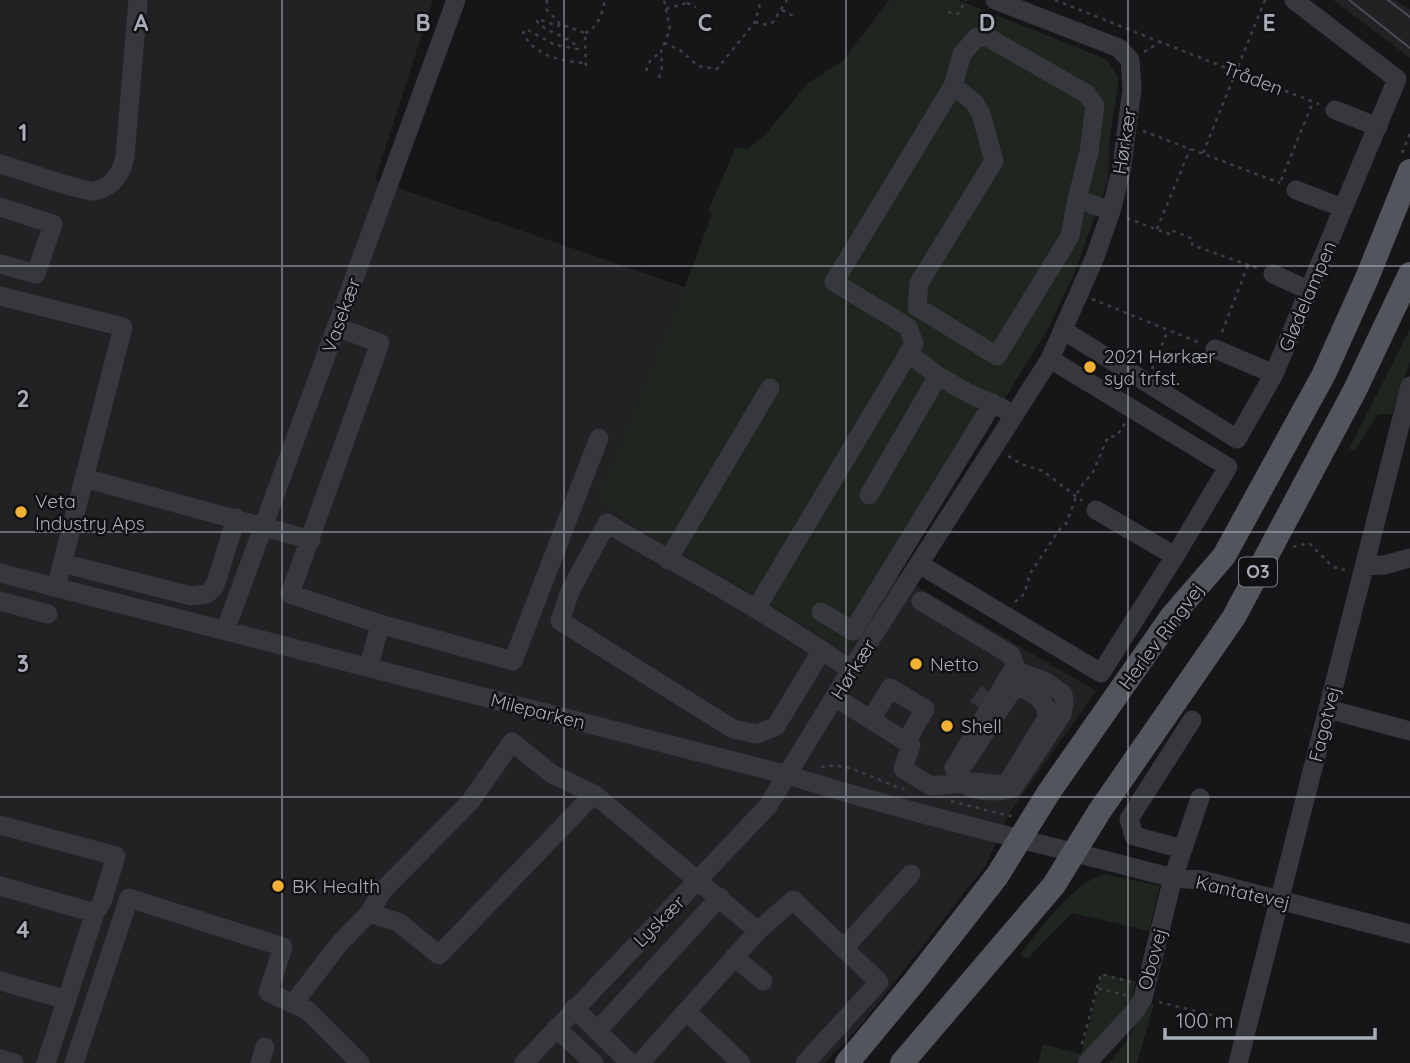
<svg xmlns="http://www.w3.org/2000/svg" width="1410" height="1063" viewBox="0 0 1410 1063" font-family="Quicksand,sans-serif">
<rect width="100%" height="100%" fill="#161618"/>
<path fill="#222225" d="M0,0H433L375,180L690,289L806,108L889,0H951L1113,68L1108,182L1083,248L896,574L1096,691L1008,815L986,865L860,1026L825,1063H0Z
M1333,0H1396L1410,10V58Z"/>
<path fill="#1e261f" d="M895,0H958L1106,59L1119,78L1100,202L1074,274L1049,327L849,651L597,501L686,284L712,214L708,211L736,147L748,149L765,135L807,84L845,59Z
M1410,329V361L1392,414H1378L1355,450L1349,449Z
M1104,874L1160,886L1149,931L1072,913L1027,959L1020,954C1044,926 1068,887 1104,874Z
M1102,974L1136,982L1130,1003L1075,1063H1038L1043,1044L1081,1054Z
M1147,1003L1154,1004L1137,1063H1109L1128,1039Z"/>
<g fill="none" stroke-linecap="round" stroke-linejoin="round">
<path stroke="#333438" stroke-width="19" stroke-dasharray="19 10" stroke-linecap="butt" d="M978,707L990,690"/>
<path stroke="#3d3f44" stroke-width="2.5" stroke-dasharray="3.5 5" stroke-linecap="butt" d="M547,0V10L560,24L585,33L586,71
M1055,0L1160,42
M687,3L696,7
M666,9L687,3L688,0
M782,10L793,16
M948,12L958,14L966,0
M755,22L768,25L773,22L787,0
M560,24L558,26L538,19L537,21C546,34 572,36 578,49L555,45L526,29L523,33C534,56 563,62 586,63
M585,33C599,27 602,13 605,0
M664,43L680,50L698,66L717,69L755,22L761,0
M1144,52L1160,42L1319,104
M646,71L650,61L661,51
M659,78L662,67L661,51L670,30L664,0
M1143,131L1280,183
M1203,153L1265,0
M1402,153L1410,133
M1281,180L1313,102
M1127,218L1169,234L1171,230L1193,239L1192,245L1257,268
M1157,229L1190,149
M1092,299L1200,343
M1222,332L1248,265
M1152,369L1168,330
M1008,456L1021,464L1043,471L1082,501
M1293,547L1309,543L1333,567L1345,570
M1015,602L1024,594L1031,572L1060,529L1066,524L1079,489L1093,472L1108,437L1117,436L1125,423
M821,767C849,760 877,782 904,789
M951,801L1010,816L1011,815
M1097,988L1101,974L1131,982
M1159,1002L1231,1020
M1082,1044L1097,988L1126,995"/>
<path stroke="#37383d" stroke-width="19" d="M1335,110L1378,127
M0,164C15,168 86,193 95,191C113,187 122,173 125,156L138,0
M1296,190L1343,208
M1077,199L1070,236L997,356L917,307L919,283L994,161L981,114L974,102L953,86L962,54L977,37L989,38L1087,94L1095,106L1089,152L1077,199L1111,211
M0,207L53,224L36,274L0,264
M1273,274L1308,290
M0,296L123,327L56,588
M336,327L380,343L290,594L380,624L513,661L599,438
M1063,330L1237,439L1274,374L1397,79L1294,0
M1215,349L1274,374
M908,353L938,376L970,394L1004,409
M84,478L311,540
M869,495L938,376
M1096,510L1175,556
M668,560L770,388
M62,563L191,596L207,594L215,586L236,518
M919,564L1101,673L1175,556L1228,467L1050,359
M1365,566L1384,565L1410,558
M0,573L788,775C915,815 1044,844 1173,878L1202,880L1410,934
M0,601L48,614
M921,601L1011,655L1017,671
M756,609L914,344L908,327L834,282L953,86
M821,612L853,631L993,403
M225,631L456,0
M822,650L776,726L757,734L733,729L560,621L570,591L607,523C656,553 707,579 756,609C788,628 820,649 851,670
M369,666L380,624
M1017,671L1046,682L1063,694L1064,704L1062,714L1013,788C999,792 975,793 963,783C959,780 956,773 954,768L1010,674Z
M835,697L911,745L903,769L931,786L975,782L1006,785L1047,718C1049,702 1034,695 1022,687L1013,689L957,775
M1328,709L1410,731
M872,718L890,688L925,709L906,742
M0,825L116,856L102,902L95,913
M1183,849L1134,836L1129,819L1192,720
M0,886L95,913L46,1063
M369,913L398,922L439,955L594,794L758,931
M844,948L911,874
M734,957L763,981
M0,981L67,1000
M293,1004L339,944L369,913L383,890L470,802L512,742L552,774L594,794
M574,1008L630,1063
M686,1011L741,1063
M556,1028L594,1063
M597,1031L720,897
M0,1059L14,1063
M74,1063L129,898L283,947L268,992L307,1010L360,1063
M260,1063L265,1047
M524,1063L768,806L851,670L1050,359L1095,257L1111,211L1121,171L1132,89L1130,60L1119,48L995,0
M640,1063L758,931L793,900L879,982L805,1063
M1087,1063L1135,1011L1143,998L1173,878L1200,798
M1238,1063L1410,386"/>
<path stroke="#53555c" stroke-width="24" d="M847,1063L915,981L997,876L1049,792L1172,616L1224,556L1324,374L1367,278L1410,171
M902,1063L1054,885L1099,812L1234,617L1355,390L1410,274"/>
<path stroke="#4a4c52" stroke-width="2" d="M1349,0L1410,48
M1388,0L1410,17"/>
</g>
<path fill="none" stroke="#a8adb8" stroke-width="2" stroke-opacity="0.55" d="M282,0V1063M564,0V1063M846,0V1063M1128,0V1063M0,266H1410M0,532H1410M0,797H1410"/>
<g fill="#f2b134" stroke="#111113" stroke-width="2.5">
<circle cx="1090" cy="367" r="7"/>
<circle cx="21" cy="512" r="7"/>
<circle cx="916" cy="664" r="7"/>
<circle cx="947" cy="726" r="7"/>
<circle cx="278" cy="886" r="7"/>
</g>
<g text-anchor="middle" stroke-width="5" stroke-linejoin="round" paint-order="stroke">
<rect fill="#111113" stroke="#7b7e86" stroke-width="2" x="1239" y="557.5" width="38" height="29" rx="5"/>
<g font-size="18" font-weight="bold" fill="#a8adb8">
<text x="1258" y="578">O3</text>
</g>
<g font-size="19" fill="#a8adb8" stroke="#111113">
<text transform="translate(1253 78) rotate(21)" y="7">Tråden</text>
<text transform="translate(1124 141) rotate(-81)" y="7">Hørkær</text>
<text transform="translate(1307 296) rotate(-67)" y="7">Glødelampen</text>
<text transform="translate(341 315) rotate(-70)" y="7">Vasekær</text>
<text transform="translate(1161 636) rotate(-53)" y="7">Herlev Ringvej</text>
<text transform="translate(853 669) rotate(-58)" y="7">Hørkær</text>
<text transform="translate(538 711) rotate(14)" y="7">Mileparken</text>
<text transform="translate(1324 724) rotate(-76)" y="7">Fagotvej</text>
<text transform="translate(1243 892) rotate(13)" y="7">Kantatevej</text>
<text transform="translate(659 921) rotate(-45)" y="7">Lyskær</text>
<text transform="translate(1152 959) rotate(-75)" y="7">Obovej</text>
</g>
<g font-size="19" fill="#a8adb8" stroke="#111113" text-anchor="start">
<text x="1104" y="363">2021 Hørkær<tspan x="1104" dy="22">syd trfst.</tspan></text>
<text x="35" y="508">Veta<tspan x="35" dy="22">Industry Aps</tspan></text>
<text x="930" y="671">Netto</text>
<text x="961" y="733">Shell</text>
<text x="292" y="893">BK Health</text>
</g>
</g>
<g font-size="23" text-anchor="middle" font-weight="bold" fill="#a8adb8" stroke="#111113" stroke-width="5" stroke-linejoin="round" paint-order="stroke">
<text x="141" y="31">A</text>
<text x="423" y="31">B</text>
<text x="705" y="31">C</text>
<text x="987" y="31">D</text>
<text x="1269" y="31">E</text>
<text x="23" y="141">1</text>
<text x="23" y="407">2</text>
<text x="23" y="672">3</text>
<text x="23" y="938">4</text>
</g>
<path d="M1165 1028v10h210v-10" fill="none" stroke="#a8adb8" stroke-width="3.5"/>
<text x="1176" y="1028" font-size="21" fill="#a8adb8" stroke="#111113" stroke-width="5" paint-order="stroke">100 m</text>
</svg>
